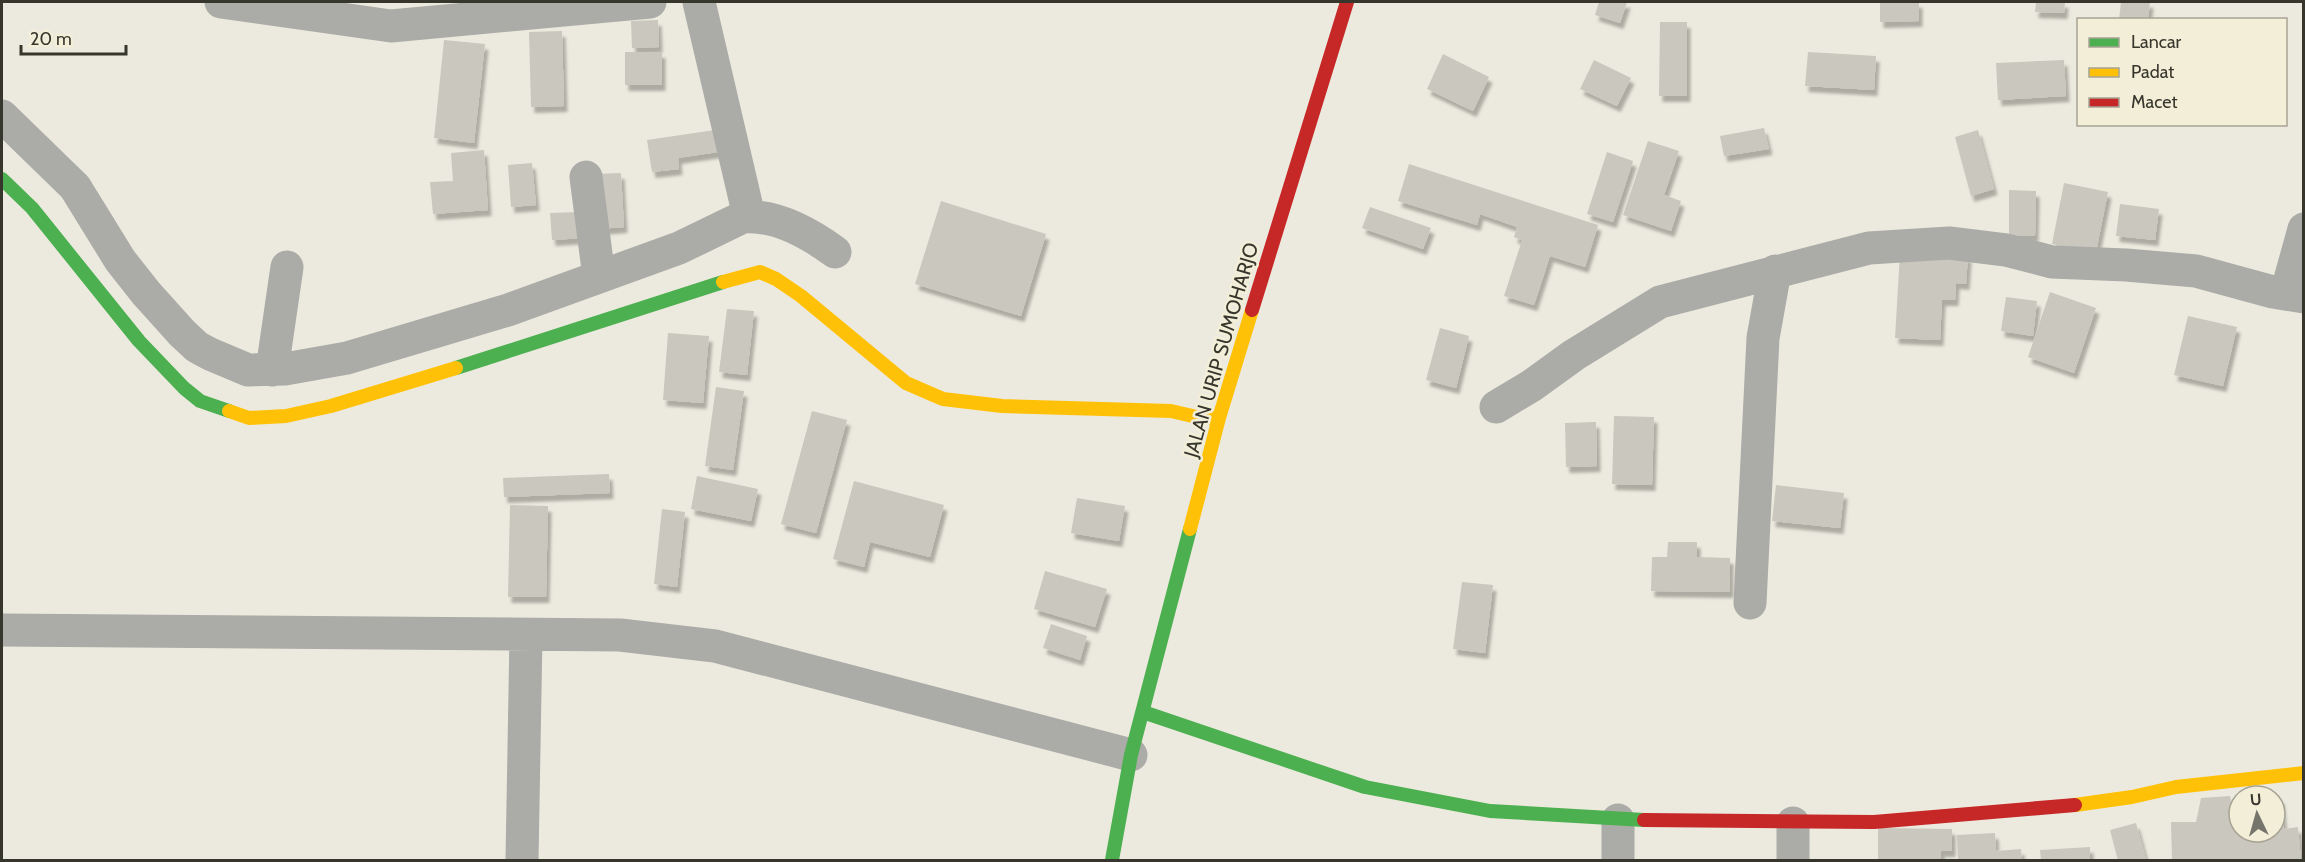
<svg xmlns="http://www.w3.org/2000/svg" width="2305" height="862" viewBox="0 0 2305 862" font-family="Cabin,sans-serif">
<defs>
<filter id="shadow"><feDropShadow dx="3.5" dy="6" stdDeviation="1.5" flood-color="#0004"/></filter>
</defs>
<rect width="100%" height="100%" fill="#eceade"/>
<path fill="#c9c7be" filter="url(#shadow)" d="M1599,2H1627L1620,23L1595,15Z
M1880,2H1919V21L1880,22Z
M2036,2H2065L2064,13L2035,12Z
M2121,2H2150L2148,20H2119Z
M658,20L659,47L632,48L631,21Z
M1660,22H1687V96H1659Z
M562,31L564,106L531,107L529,32Z
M444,40L485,44L474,143L434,138Z
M625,52H662V85H625Z
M1808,52L1876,56L1874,90L1805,86Z
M1443,54L1489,77L1473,111L1427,89Z
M1594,60L1631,78L1617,106L1580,89Z
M2064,60L2066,96L1998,100L1996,63Z
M1764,128L1769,149L1724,156L1720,136Z
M715,130L718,152L678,158L679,169L652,172L647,140Z
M1978,130L1994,189L1971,196L1955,137Z
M1648,141L1679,151L1664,195L1681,201L1671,231L1623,215Z
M484,150L488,210L433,214L430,182L453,181L451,153Z
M1607,152L1633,161L1613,222L1587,214Z
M532,163L536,205L511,207L508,165Z
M1409,164L1598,225L1585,267L1550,256L1534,305L1504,296L1522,240L1514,237L1517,227L1480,214L1477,225L1398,201Z
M621,173L624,227L598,229L594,174Z
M2064,183L2108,192L2096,252L2052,244Z
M2009,190L2036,191L2035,236L2009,235Z
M941,201L1046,234L1021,316L915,284Z
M2120,204L2159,209L2155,240L2116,236Z
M1370,207L1431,228L1423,249L1362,228Z
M581,212L583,238L552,240L550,213Z
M1900,253L1968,256L1966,284L1956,283L1955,300H1942L1940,340L1895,338Z
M2050,292L2096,308L2074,373L2028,357Z
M2006,297L2037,301L2033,336L2001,331Z
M727,309L754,311L747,375L719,372Z
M2188,316L2237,327L2223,386L2174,375Z
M1440,328L1469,336L1456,388L1426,380Z
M668,333L709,336L703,403L663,400Z
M716,387L744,391L733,470L705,466Z
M812,411L847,420L816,533L781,524Z
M1614,416L1654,417L1652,485L1612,484Z
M1596,422L1597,466L1566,467L1565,423Z
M609,474L610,493L504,497L503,478Z
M697,476L758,489L751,521L691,509Z
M854,481L944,505L930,557L870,542L864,567L833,559Z
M1776,485L1844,493L1840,528L1772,521Z
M1077,498L1125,506L1119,541L1071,533Z
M510,505L548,506L546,597H508Z
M662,509L685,512L677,587L654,584Z
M1668,542H1697V557L1730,558V592L1651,591L1652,557H1667Z
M1045,571L1107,589L1095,627L1034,609Z
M1462,582L1493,585L1485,653L1453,649Z
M1051,624L1087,636L1080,660L1043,648Z
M2230,796L2231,802L2239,801V832H2275V798H2281L2284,829L2298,827L2301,860H2172L2171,822H2196L2201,798Z
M2136,823L2146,860H2118L2110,830Z
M1878,828L1952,829V851H1941V860L1878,859Z
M1995,833L1996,851L2021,849L2022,860H1958L1957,835Z
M2090,847V860H2041L2040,850Z"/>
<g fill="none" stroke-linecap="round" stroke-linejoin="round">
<path stroke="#ababa7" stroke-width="33" d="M221,2L391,26L650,2
M699,2L749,216
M2,116L75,187L120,260L146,293L182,333L197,347L210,354L248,370L285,369L347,358L508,310L679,248L743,217C776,214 809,233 835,252
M586,177L599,277
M2286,294L2304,229
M272,370L287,267
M1496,407L1531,386L1574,355L1660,302L1869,248L1949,243L2006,250L2052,262L2126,265L2196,271L2273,292L2304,297
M1750,603L1763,338L1775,271
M2,630L620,635L715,646L1131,755
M522,860L526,635
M1618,860V820
M1793,860V823"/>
<path stroke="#4caf50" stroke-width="14" d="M2,179L32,208L139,341L184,388L200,401L229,411
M456,368L723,282
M1143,712L1365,787L1490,811L1644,820
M1112,860L1131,755L1190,529"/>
<path stroke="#ffc107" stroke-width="14" d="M723,282L760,272L776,279L801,296L906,383L943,399L1002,406L1171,411L1201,418H1219
M229,411L249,418L286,416L331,406L456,368
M1190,529L1219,418L1252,310
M2075,805L2132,797L2176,787L2304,773"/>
<path stroke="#c62828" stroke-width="14" d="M1252,310L1347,2
M1644,820L1874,822L2075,805"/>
</g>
<g text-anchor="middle" stroke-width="5" stroke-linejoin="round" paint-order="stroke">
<g font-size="20" fill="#37362d" stroke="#f2eed8">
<text transform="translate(1221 350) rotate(-74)" y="7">JALAN URIP SUMOHARJO</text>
</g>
</g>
<rect width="2305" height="862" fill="none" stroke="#37362d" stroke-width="6"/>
<rect x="2077" y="18" width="210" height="108" fill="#f2eed8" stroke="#a7a494" stroke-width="1.5"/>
<rect x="2089" y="38" width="30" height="9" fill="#4caf50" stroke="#a7a494" stroke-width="1.5"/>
<text x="2131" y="48" font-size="18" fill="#37362d">Lancar</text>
<rect x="2089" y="68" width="30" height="9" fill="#ffc107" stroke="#a7a494" stroke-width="1.5"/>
<text x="2131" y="78" font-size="18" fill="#37362d">Padat</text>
<rect x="2089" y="98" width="30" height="9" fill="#c62828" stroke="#a7a494" stroke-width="1.5"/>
<text x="2131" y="108" font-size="18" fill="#37362d">Macet</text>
<g transform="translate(2257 814) rotate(355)"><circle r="28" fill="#f2eed8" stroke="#a7a494" stroke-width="1.5"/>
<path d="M0-4.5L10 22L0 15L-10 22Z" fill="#76756b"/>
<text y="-9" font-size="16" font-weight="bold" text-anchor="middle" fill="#37362d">U</text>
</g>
<path d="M21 45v9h105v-9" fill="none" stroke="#37362d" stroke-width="3"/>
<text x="30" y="45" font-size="18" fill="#37362d" stroke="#f2eed8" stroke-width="4.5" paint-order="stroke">20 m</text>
</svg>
